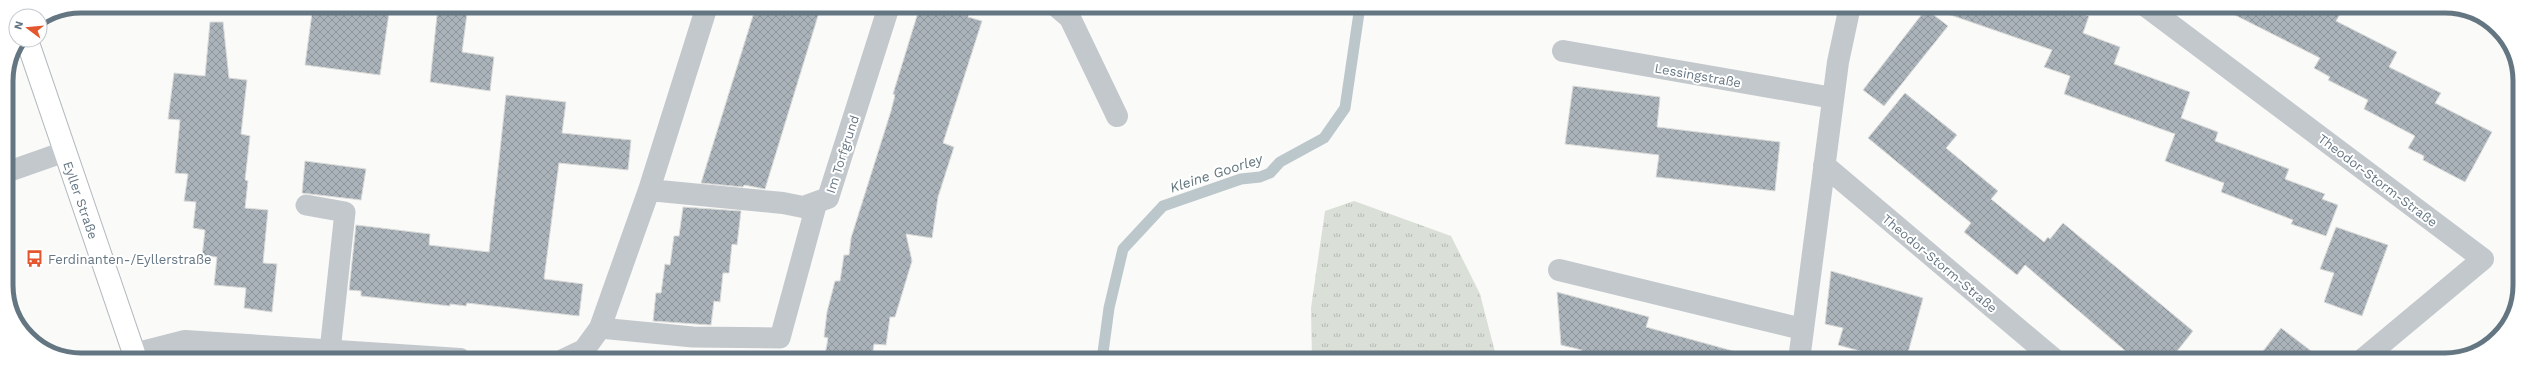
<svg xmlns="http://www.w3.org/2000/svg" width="2526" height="366" viewBox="0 0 2526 366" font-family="'Work Sans',sans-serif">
<defs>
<pattern id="grass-tufts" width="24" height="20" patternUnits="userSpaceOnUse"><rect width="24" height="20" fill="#dadfd7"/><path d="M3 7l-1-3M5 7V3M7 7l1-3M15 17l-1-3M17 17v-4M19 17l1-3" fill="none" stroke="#b4b9b4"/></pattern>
<pattern id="building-cross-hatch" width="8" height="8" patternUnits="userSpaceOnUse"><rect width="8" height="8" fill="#aab3b9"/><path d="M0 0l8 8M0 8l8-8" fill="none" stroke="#8e969c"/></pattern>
</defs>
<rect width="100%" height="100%" fill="#fafaf8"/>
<path fill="url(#grass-tufts)" d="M1354,201L1451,236L1480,294L1497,360H1312L1311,308L1325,211Z"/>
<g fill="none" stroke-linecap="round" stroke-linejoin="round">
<path stroke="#bbc7cb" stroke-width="11" d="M1102,360L1109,308L1123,249L1163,206L1241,179L1260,177L1270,173L1280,162L1324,138L1345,108L1360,6"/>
</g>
<path fill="url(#building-cross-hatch)" stroke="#dcdcda" d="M313,6H390L380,75L305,65Z
M438,6H468L462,52L494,57L490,91L430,82Z
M756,6H821L765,189L744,185L743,187L701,183Z
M920,6H971L968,17L982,21L943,143L954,147L938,197L932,238L906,234L912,261L895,317H890L886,345L874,344L872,358L825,355L828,338L824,337L827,312L835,281H840L844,255H849L851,238L891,111L895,95L893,94Z
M1940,6L2062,7L2089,16L2083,33L2120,47L2114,64L2190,92L2181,118L2218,132L2215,141L2289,169L2285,179L2325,194L2322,199L2338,205L2326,236L2291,224L2293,220L2221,192L2224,183L2165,161L2175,134L2064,94L2070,76L2044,67L2052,50L1939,11Z
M2219,7H2344L2336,21L2397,52L2389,67L2441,93L2435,103L2492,132L2465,182L2423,160L2424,156L2408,148L2415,136L2364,109L2368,100L2328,80L2330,77L2314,68L2320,58Z
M1926,9L1948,26L1884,106L1863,90Z
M210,22H223L229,78L247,80L241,134L250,136L245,180L248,181L245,208L268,210L263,263L277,264L272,312L244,308L246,288L214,285L217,257L202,256L205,230L193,228L196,202L184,201L188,174L175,173L180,120L168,119L174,73L205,76Z
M1573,86L1660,97L1657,127L1780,142L1775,191L1656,177L1659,155L1565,144Z
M1905,93L1957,135L1946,148L1998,191L1991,199L2044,242L2048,237L2050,239L2063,223L2193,331L2170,360H2136L2025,265L2017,275L1964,232L1971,223L1868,138Z
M506,95L566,102L562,133L631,140L628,170L559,163L544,279L583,284L579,316L467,303L466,306L450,304V306L361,296V291L349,290L356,225L430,234L429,245L489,252Z
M305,161L366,169L361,200L302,193Z
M683,207L741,211L737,245L732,244L729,273H723L720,302L714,301L711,325L653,321L656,293H661L665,264L670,265L674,236H679Z
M2336,227L2388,245L2362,316L2324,302L2334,273L2320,269Z
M1831,271L1923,298L1906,360H1893L1838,345L1843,328L1825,324Z
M1557,292L1649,317L1646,327L1733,351L1732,360H1580L1582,350L1561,345Z
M2281,328L2323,360H2256Z"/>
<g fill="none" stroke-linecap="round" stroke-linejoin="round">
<defs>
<path id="secondary" d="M27,40L136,359"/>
</defs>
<use href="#secondary" stroke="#b3babf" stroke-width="24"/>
<path stroke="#c3c8cc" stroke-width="21" d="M7,172L64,152
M306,205L345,212L330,351
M600,328L693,337L780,338L817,202"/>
<path stroke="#c3c8cc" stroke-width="22" d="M1056,6L1070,18L1117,116
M2147,7L2483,259L2362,360
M1563,51L1833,98
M1824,165L2055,360
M649,190L783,203L803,207L828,198L889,6
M1559,270L1802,329
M134,354L185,341L460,359
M563,360L584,350L600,328L649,190L707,6
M1799,360L1838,62L1850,6"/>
<use href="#secondary" stroke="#fff" stroke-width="22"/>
</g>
<defs>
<symbol id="bus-bare" viewBox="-9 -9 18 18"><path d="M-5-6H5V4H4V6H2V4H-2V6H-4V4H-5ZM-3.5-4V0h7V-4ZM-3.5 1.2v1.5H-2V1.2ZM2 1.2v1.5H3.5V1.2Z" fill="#e4572e" stroke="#fff" stroke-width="2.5" paint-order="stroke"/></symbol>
</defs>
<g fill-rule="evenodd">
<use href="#bus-bare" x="22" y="246" width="25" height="25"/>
</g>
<g text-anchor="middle" stroke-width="4" stroke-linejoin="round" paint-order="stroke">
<g font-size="13" fill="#657683" stroke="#fff">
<text transform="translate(1698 75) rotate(10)" y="5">Lessingstraße</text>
<text transform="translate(842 154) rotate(-72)" y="5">Im Torfgrund</text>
<text transform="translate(2378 180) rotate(37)" y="5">Theodor-Storm-Straße</text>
<text transform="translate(81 200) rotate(71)" y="5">Eyller Straße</text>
<text transform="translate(1940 263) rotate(40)" y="5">Theodor-Storm-Straße</text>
</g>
<g font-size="13" fill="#657683" stroke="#fff" text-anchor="start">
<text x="48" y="264">Ferdinanten-/Eyllerstraße</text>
</g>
<g font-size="14" font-style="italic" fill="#60757c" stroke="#fff">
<text transform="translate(1216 173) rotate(-18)" y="5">Kleine Goorley</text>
</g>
</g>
<path d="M0 0H2526V366H0ZM81 13H2445A68 68 0 0 1 2513 81V285A68 68 0 0 1 2445 353H81A68 68 0 0 1 13 285V81A68 68 0 0 1 81 13Z" fill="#fff" fill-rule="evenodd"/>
<path fill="none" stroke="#657683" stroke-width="5" d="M81 13H2445A68 68 0 0 1 2513 81V285A68 68 0 0 1 2445 353H81A68 68 0 0 1 13 285V81A68 68 0 0 1 81 13Z"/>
<g transform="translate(28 28) rotate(286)"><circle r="19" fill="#ffffff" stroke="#c1c8cd"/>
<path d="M0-3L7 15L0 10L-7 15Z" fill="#e4572e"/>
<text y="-6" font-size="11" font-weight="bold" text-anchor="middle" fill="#657683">N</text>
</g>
</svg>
